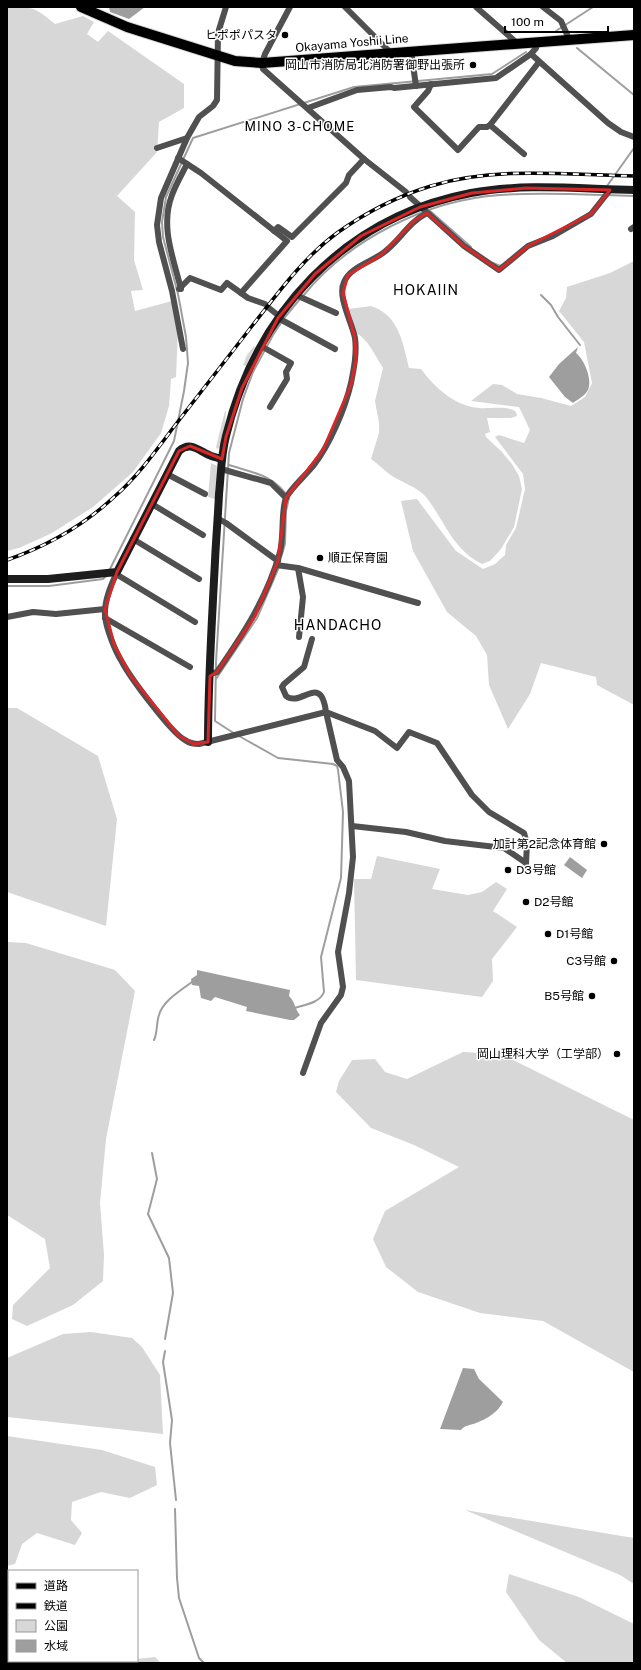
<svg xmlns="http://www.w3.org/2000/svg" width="641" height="1670" viewBox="0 0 641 1670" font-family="'Public Sans','Noto Sans JP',sans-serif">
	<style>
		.green { fill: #d7d7d7 }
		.water { fill: #9e9e9e }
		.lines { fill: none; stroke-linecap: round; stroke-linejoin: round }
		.stream { stroke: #9e9e9e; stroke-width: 2 }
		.primary-casing { stroke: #dbdbdb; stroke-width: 12 }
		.street { stroke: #505050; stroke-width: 6 }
		.secondary { stroke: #1d1d1d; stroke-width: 8 }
		.primary { stroke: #000; stroke-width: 10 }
		.rail-casing { stroke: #000; stroke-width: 3.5 }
		.rail { stroke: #fff; stroke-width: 2; stroke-dasharray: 6; stroke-linecap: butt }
		.marked { fill: none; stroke: #d62828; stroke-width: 3; stroke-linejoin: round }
		.poi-dot { fill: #000; stroke: #fff; stroke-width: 1.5 }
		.labels { text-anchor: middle; stroke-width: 3; stroke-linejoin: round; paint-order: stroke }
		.poi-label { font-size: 12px; fill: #000; stroke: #fff; text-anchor: end }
		.street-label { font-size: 12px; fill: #000; stroke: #fff }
		.neighbourhood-label { font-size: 13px; letter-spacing: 1px; fill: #000; stroke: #fff }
		.quarter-label { font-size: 14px; letter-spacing: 1px; fill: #000; stroke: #fff }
	</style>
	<rect width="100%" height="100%" fill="#fff"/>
	<!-- green -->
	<g class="green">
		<path d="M7 7C35 7 34 7 55 24L83 16 94 22 87 34 98 42 108 31 184 84V108L159 122 157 152 117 196 135 212 134 260 143 290 131 291 135 311 172 301 178 330 176 377 171 379 169 406 161 433 133 472 93 507 52 533 19 548 7 551Z"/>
		<path d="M634 261V705L597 685 596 677 541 663 530 694 508 729 489 685 487 655 476 636 447 612 413 551 401 501 417 499 456 551 483 569 495 564 505 555 506 545 516 528 525 489 523 474 495 437 499 435 524 443 530 430 519 407 471 401 493 384 502 385 517 394 541 398 571 406 585 397 592 383 584 342 559 311 566 298 567 287 610 273Z"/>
		<path d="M371 306C399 315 403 343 409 368L421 369C435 388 455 406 479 408 490 409 508 405 516 412L517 416 511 418H487L490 432 485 434 486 437 501 451 512 464 519 476 522 489 514 527 501 549 490 561 482 564C452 549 445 521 426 497 417 487 403 483 392 476 385 471 378 464 371 459L379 433V423L375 401 383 368C376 357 368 339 356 333L349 309Z"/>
		<path d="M254 346 255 347 246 366 243 365 247 355Z"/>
		<path d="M225 411H226L225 427 220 448 217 449 216 447Z"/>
		<path d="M211 463 217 466 215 499 208 497Z"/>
		<path d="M7 708H17L98 756 117 819 106 926 7 892Z"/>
		<path d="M377 856 440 869 432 889 468 895 482 892 496 882 507 889 493 911 517 927 492 959 493 981 482 997 356 980 354 879H371Z"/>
		<path d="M7 942 26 943 115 970 135 991 106 1139 100 1203 104 1255 103 1281 73 1305 27 1326 12 1319 13 1305 50 1268 45 1239 7 1215Z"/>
		<path d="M463 1052 501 1054 634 1120V1372L543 1321 480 1313 418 1292 386 1267 373 1239 385 1211 459 1167 414 1145 371 1128 336 1092 339 1081 352 1060 375 1059 385 1072 407 1079Z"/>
		<path d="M91 1332 132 1338 142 1347 160 1375 163 1434 7 1417V1358L63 1334Z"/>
		<path d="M7 1436 102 1450 155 1467 157 1485 130 1498 101 1492 72 1502 71 1520 82 1533 75 1545 37 1533 22 1544 15 1564 7 1566Z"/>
		<path d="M465 1510 634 1538V1584L620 1575Z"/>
		<path d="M509 1574 579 1597 634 1624V1663H567L539 1640 506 1592Z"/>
		<path d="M7 1582 9 1583V1661H98L96 1663H9L7 1658Z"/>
		<path d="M155 1657 161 1663H138L137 1659Z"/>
	</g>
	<!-- water -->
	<g class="water">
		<path d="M109 7H145L129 19 110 12Z"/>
		<path d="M578 347 576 353C584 359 593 380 588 390 585 396 578 399 573 403L565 397 549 377 559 364Z"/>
		<path d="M570 857 587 870 582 878 564 865Z"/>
		<path d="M197 970 290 990 289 996C296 1003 294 1008 300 1015L294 1020H290L246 1011 247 1007 215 997 211 1001 201 998 199 986 192 985 191 979 197 975Z"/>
		<path d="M463 1368 474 1369 479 1379 503 1402C498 1412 487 1419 476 1423 471 1425 465 1425 461 1430L440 1429Z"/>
	</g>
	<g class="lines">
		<!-- stream -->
		<g class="stream">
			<path d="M556 31 593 7"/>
			<path d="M577 48 634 95"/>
			<path d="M607 186 634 148"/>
			<path d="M429 210 471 247"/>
			<path d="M493 263 500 266 502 265"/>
			<path d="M541 295 551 305 558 317 580 345"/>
			<path d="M303 296C349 239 427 200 500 195 545 192 590 195 634 196"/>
			<path d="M229 465C254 473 274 475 289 498L286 511 285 544 280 561"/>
			<path d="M109 571 174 441 184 391 188 363 186 337 178 294 163 237 162 222 166 197 193 138 354 87 492 74 526 52"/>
			<path d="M7 586H49L103 579 107 575"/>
			<path d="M216 679 257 618 279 567"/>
			<path d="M235 734 215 721 216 662 229 453 243 399 253 372 273 335 285 317 300 299"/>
			<path d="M239 736 278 758 333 764 337 766 338 770 343 812 341 878 321 957 324 992C320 1003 304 1005 294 1008"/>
			<path d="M154 1040C158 1031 156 1023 159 1015 163 1000 182 990 193 981"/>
			<path d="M152 1153 157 1179 148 1214 169 1258 173 1293 165 1339"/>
			<path d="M165 1351 163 1362 172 1420 170 1443 176 1500"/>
			<path d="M175 1509 177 1578 179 1598 199 1658 204 1663"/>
		</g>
		<!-- primary casing -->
		<g class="primary-casing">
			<path id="primary" d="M81 7 127 27 235 61 262 63 634 35"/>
		</g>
		<!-- street -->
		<g class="street">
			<path d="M290 7 265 54 262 63 263 69 364 159 406 192"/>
			<path d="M345 7 391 53"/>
			<path d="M476 7 517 43"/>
			<path d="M543 7 561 21 569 39"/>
			<path d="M538 42 536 48 531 54 608 123 621 132 634 137"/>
			<path d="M411 51 416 86"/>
			<path d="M431 84 428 91 414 107 458 150 479 127H487L490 125 524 154"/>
			<path d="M308 108 357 90 391 87 394 88 496 78 531 54"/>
			<path d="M490 125 539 62"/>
			<path d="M157 148 187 138 199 117 213 106 217 100 218 33 226 7"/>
			<path d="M178 158 201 173 287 241 241 293"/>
			<path d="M410 197 464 246 499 270 528 246 553 236 591 214 610 190"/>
			<path d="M631 229 634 227"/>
			<path d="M274 231 278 227 292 237 346 183 349 175 364 159"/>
			<path d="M179 289 190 278 221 290 227 283 248 298 265 304"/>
			<path d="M181 289C173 257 160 226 172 195 176 184 182 174 187 164"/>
			<path d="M296 295 336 313"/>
			<path d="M269 308 279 316"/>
			<path d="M278 318 335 349"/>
			<path d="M261 346 291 363 286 372 287 379 270 407"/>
			<path d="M183 349 172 291 159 242 157 225 161 198 187 138"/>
			<path d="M221 469 271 483 286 498"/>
			<path d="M167 474 205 494"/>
			<path d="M152 504 203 535"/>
			<path d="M217 518 226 523 278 561"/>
			<path d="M133 539 199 579"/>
			<path d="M276 565 298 568 418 603"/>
			<path d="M298 568 303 597 299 637"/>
			<path d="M117 572C111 585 104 601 105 616 106 628 115 651 122 662 130 677 171 733 185 740 189 743 194 744 199 744L326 712 337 760 343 767 349 781 353 857 349 893 338 952 343 987 341 995 321 1023 303 1073"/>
			<path d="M116 574 195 622"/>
			<path d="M7 617 33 612 56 614 105 609"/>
			<path d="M105 618 190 667"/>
			<path d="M312 639 304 667 284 684 282 687 286 696C301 708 321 672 326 712L375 731 397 748 409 732 437 743 472 795 489 812 524 833 527 843 526 863"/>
			<path d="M210 674 217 672C244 633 267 598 280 552 284 538 281 508 286 498 291 488 306 475 314 465 330 444 345 409 351 383 354 368 357 353 355 338 352 322 337 297 344 282 350 268 368 263 380 255 398 244 407 223 427 213"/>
			<path d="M352 826 406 832 445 841 504 848 526 863"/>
		</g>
		<!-- secondary -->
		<g class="secondary">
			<path d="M7 579H48L117 572 179 451C190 441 198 450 209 455 213 457 218 458 222 459"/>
			<path d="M208 742C208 681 212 621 215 561 216 539 218 517 219 494 221 475 221 455 226 436 256 313 344 217 471 193 524 183 580 189 634 190"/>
		</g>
		<!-- primary -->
		<use href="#primary" class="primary"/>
		<!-- rail casing -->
		<g class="rail-casing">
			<path id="rail" d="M7 560C47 546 83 526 114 497 137 477 155 452 173 428 199 394 226 360 252 326 278 293 303 258 337 233 365 213 398 196 431 186 497 166 566 175 634 176"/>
		</g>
		<!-- rail -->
		<use href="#rail" class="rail"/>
	</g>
	<!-- marked area -->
	<path class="marked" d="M526 188 610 190 591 214 528 246 499 270 464 246 427 213 415 220 381 255 348 275 343 293 355 338 356 360 351 385 323 450 286 498 278 561 255 616 217 672 210 676 208 742 194 744 179 736 130 675 114 644 105 609 117 572 179 451 190 446 222 459 226 437 242 388 278 318 315 274 361 236 420 207 472 193Z"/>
	<!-- markers -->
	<g class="poi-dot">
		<circle cx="285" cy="35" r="4"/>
		<circle cx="473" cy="65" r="4"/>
		<circle cx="320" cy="558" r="4"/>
		<circle cx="604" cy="844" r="4"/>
		<circle cx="508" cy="870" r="4"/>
		<circle cx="526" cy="902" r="4"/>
		<circle cx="548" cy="934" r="4"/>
		<circle cx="614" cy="961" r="4"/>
		<circle cx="592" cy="996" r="4"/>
		<circle cx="617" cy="1054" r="4"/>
	</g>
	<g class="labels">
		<!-- poi labels -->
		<g class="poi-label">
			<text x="277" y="39">ヒポポパスタ</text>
			<text x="465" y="69">岡山市消防局北消防署御野出張所</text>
			<text x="328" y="562" text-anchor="start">順正保育園</text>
			<text x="596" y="848">加計第2記念体育館</text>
			<text x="516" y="874" text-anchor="start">D3号館</text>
			<text x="534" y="906" text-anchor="start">D2号館</text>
			<text x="556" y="938" text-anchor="start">D1号館</text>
			<text x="606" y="965">C3号館</text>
			<text x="584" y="1000">B5号館</text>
			<text x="609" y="1058">岡山理科大学（工学部）</text>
		</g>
		<!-- street labels -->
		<g class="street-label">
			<text transform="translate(352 43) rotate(-5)" y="4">Okayama Yoshii Line</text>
		</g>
		<!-- neighbourhood labels -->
		<g class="neighbourhood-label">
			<text x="300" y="131">MINO 3-CHOME</text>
		</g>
		<!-- quarter labels -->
		<g class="quarter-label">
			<text x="426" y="295">HOKAIIN</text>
			<text x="338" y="630">HANDACHO</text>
		</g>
	</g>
	<!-- border -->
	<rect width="641" height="1670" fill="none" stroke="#000000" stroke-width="16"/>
	<!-- legend -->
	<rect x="8" y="1570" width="130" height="92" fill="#ffffff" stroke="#999999"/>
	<rect x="16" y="1583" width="20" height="6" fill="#000000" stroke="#999999"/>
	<text x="44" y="1590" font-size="12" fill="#000000">道路</text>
	<rect x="16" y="1603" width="20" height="6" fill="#000000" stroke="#999999"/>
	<text x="44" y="1610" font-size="12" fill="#000000">鉄道</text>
	<rect x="16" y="1620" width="20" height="12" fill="#d7d7d7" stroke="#999999"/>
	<text x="44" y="1630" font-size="12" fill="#000000">公園</text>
	<rect x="16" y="1640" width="20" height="12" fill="#9e9e9e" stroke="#999999"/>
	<text x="44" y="1650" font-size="12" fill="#000000">水域</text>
	<!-- scale -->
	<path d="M505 26v6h103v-6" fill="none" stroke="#000000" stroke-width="2"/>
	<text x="511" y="26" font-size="12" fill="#000000" stroke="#ffffff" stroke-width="3" paint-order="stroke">100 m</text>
</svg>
